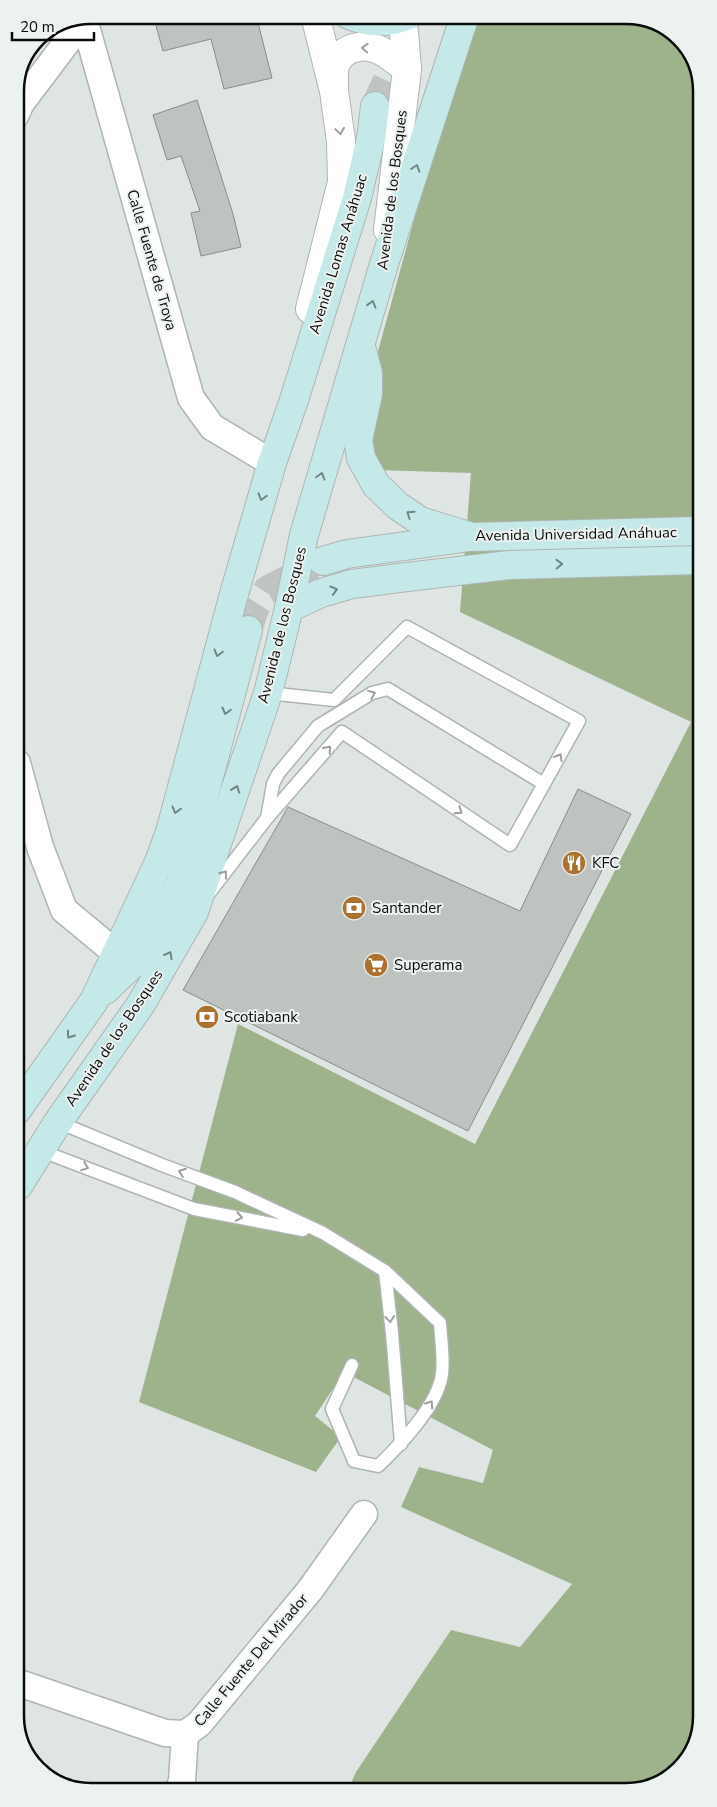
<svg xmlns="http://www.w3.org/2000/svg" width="717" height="1807" viewBox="0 0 717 1807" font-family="'Nunito Sans',sans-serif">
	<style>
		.forest { fill: #9eb28c }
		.building { fill: #bfc3bf; stroke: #898d8a }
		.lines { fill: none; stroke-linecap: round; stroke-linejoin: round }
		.secondary-tunnel { stroke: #bfc4c3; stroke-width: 28; stroke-dasharray: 28 14; stroke-linecap: butt }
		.service-casing { stroke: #afb5b2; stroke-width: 15 }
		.minor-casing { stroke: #afb5b2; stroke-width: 29 }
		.tertiary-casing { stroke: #afb5b2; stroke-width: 30 }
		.secondary-casing { stroke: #afb5b2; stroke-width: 30 }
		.service { stroke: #fff; stroke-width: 12 }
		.minor { stroke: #fff; stroke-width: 26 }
		.tertiary { stroke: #fff; stroke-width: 28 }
		.secondary { stroke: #c4e9e8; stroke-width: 28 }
		.oneway { stroke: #9d9e9d }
		.oneway2 { stroke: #708685 }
		.labels { text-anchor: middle; stroke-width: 4; stroke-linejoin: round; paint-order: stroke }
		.street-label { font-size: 15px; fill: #0a0c0b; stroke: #ecf2f0 }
		.poi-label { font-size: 15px; fill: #0a0c0b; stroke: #ecf2f0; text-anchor: start }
		.rim { fill: none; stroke: #0a0c0b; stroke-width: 2.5 }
	</style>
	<rect width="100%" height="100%" fill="#dfe5e3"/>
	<!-- forest -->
	<path class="forest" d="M470 15H632L673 31 698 67 702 1717 687 1762 650 1788 348 1790 356 1772 451 1630 520 1647 572 1584 401 1507 419 1467 483 1483 493 1450 344 1372 315 1416 341 1437 316 1472 139 1402 238 1024 475 1144 691 722 460 612 471 473 377 470 365 399Z"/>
	<!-- building -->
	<g class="building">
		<path d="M153 15H256L272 78 224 89 211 39 163 51Z"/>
		<path d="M197 100 233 214 241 247 201 256 191 213 200 211 181 156 167 160 153 115Z"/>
		<path d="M578 789 631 814 468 1131 183 990 288 807 520 911Z"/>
	</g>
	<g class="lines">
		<!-- secondary-tunnel -->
		<g class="secondary-tunnel">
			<path d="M375 106 406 39"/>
			<path d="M248 630 255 609 267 590 313 566"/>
		</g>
		<!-- service casing -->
		<g class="service-casing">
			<g id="service">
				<path d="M267 818 273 784 278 774 318 726 372 693 388 689 544 784"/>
				<path d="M210 892 267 818 342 732 510 845 579 721 407 627 334 700 268 693"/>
				<path d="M58 1122 162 1165 235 1192 323 1233 385 1271 440 1323C441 1340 444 1358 442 1374 438 1405 400 1445 378 1466L354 1461 332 1409 352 1365"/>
				<path d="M39 1150 194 1209 303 1230"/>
				<path d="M385 1271 392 1333 401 1444"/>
			</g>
		</g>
		<!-- minor casing -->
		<g class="minor-casing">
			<g id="minor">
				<path d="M84 19 191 398 212 427 272 463"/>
				<path d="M15 116 21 103 86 17"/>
				<path d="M17 763 40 847 64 910 116 953"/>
				<path d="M19 1683 165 1733 185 1734 199 1724 310 1590 364 1514"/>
				<path d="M178 1791 182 1781 185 1734"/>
			</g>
		</g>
		<!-- tertiary casing -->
		<g class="tertiary-casing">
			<g id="tertiary">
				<path d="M334 87C334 80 333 70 336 63 343 48 362 43 377 49 388 53 398 63 407 69"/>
				<path d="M388 230 407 69 404 32 399 15"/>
				<path d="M310 309 342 182 341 141 334 91 315 15"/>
			</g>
		</g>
		<!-- secondary casing -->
		<g class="secondary-casing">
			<g id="secondary">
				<path d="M349 15C369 23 389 24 409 15"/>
				<path d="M362 350 368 373V394L358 440 361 458 376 485 398 506 420 521 472 537 699 531"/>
				<path d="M323 561 347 554 463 538"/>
				<path d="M289 608 321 593 352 584 407 577 510 565 699 560"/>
				<path d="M105 990 145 952 181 882 248 630"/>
				<path d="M17 1110 94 1001 159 862 170 832 234 594 272 463 294 400 357 198 371 138 375 106"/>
				<path d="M18 1186 58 1122 141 1004 194 912 268 693 289 608 304 535 384 264 465 15"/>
			</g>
		</g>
		<!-- service -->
		<use href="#service" class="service"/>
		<!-- minor -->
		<use href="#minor" class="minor"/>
		<!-- tertiary -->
		<use href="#tertiary" class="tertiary"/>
		<!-- secondary -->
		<use href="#secondary" class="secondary"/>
	</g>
	<!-- one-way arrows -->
	<defs><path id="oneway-chevron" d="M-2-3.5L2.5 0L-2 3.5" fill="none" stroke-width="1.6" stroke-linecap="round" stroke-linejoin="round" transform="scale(1.25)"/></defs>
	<g class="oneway">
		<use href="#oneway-chevron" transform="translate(365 48) rotate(-178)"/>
		<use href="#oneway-chevron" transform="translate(340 131) rotate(82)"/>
		<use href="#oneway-chevron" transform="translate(372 694) rotate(-22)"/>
		<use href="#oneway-chevron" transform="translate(328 749) rotate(-49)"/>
		<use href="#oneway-chevron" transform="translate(559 757) rotate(-61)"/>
		<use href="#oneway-chevron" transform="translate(459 811) rotate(34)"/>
		<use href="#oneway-chevron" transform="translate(224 874) rotate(-52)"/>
		<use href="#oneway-chevron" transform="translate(85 1167) rotate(21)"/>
		<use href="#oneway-chevron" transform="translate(182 1172) rotate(-160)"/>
		<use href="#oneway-chevron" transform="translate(239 1217) rotate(11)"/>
		<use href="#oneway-chevron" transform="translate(390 1319) rotate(83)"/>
		<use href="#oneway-chevron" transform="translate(430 1404) rotate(-55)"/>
	</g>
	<g class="oneway2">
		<use href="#oneway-chevron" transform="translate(416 168) rotate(-72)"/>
		<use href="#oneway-chevron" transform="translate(372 304) rotate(-73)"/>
		<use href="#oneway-chevron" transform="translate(321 476) rotate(-74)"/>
		<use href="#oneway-chevron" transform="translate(262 497) rotate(106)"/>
		<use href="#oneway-chevron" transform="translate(410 514) rotate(-146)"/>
		<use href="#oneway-chevron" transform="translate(559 564) rotate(-2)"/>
		<use href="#oneway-chevron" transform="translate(334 590) rotate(-17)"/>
		<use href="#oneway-chevron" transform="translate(218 653) rotate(105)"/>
		<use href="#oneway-chevron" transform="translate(226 711) rotate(105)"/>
		<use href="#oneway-chevron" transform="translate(236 789) rotate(-71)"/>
		<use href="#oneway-chevron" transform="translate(176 810) rotate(105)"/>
		<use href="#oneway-chevron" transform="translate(169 955) rotate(-60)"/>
		<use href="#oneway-chevron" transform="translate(70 1035) rotate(125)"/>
	</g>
	<!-- icons -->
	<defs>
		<g id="restaurant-disc" transform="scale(1.25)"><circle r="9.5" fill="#ab7130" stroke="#ecf2f0"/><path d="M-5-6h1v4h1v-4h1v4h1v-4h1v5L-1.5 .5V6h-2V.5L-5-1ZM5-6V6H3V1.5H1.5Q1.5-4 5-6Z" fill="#fff"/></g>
		<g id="bank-disc" transform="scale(1.25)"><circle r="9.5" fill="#ab7130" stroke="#ecf2f0"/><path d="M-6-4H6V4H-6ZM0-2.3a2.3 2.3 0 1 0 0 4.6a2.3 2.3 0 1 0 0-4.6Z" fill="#fff"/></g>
		<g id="supermarket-disc" transform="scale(1.25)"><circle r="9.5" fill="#ab7130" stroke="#ecf2f0"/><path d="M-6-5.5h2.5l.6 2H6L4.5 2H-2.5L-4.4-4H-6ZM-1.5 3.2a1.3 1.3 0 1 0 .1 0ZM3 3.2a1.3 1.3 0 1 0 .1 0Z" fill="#fff"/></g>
	</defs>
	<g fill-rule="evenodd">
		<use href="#restaurant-disc" x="574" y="863"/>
		<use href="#bank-disc" x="354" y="908"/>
		<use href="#supermarket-disc" x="376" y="965"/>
		<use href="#bank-disc" x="207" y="1017"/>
	</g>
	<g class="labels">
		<!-- street labels -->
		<g class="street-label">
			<text transform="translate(392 190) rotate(-83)" y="5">Avenida de los Bosques</text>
			<text transform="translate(338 254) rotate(-73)" y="5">Avenida Lomas Anáhuac</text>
			<text transform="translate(152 260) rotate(74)" y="5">Calle Fuente de Troya</text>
			<text transform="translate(576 534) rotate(-1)" y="5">Avenida Universidad Anáhuac</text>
			<text transform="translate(282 625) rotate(-76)" y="5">Avenida de los Bosques</text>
			<text transform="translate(114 1038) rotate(-56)" y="5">Avenida de los Bosques</text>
			<text transform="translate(251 1660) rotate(-50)" y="5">Calle Fuente Del Mirador</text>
		</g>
		<!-- poi labels -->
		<g class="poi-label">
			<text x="592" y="868">KFC</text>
			<text x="372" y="913">Santander</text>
			<text x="394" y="970">Superama</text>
			<text x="224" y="1022">Scotiabank</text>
		</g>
	</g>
	<!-- crop -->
	<path d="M0 0H717V1807H0ZM91 24H626A67 67 0 0 1 693 91V1716A67 67 0 0 1 626 1783H91A67 67 0 0 1 24 1716V91A67 67 0 0 1 91 24Z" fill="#ecf2f0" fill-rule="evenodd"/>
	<path class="rim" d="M91 24H626A67 67 0 0 1 693 91V1716A67 67 0 0 1 626 1783H91A67 67 0 0 1 24 1716V91A67 67 0 0 1 91 24Z"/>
	<!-- scale -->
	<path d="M12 32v8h82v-8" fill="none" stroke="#0a0c0b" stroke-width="2.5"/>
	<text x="20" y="32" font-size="15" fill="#0a0c0b" stroke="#ecf2f0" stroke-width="4" paint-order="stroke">20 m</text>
</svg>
